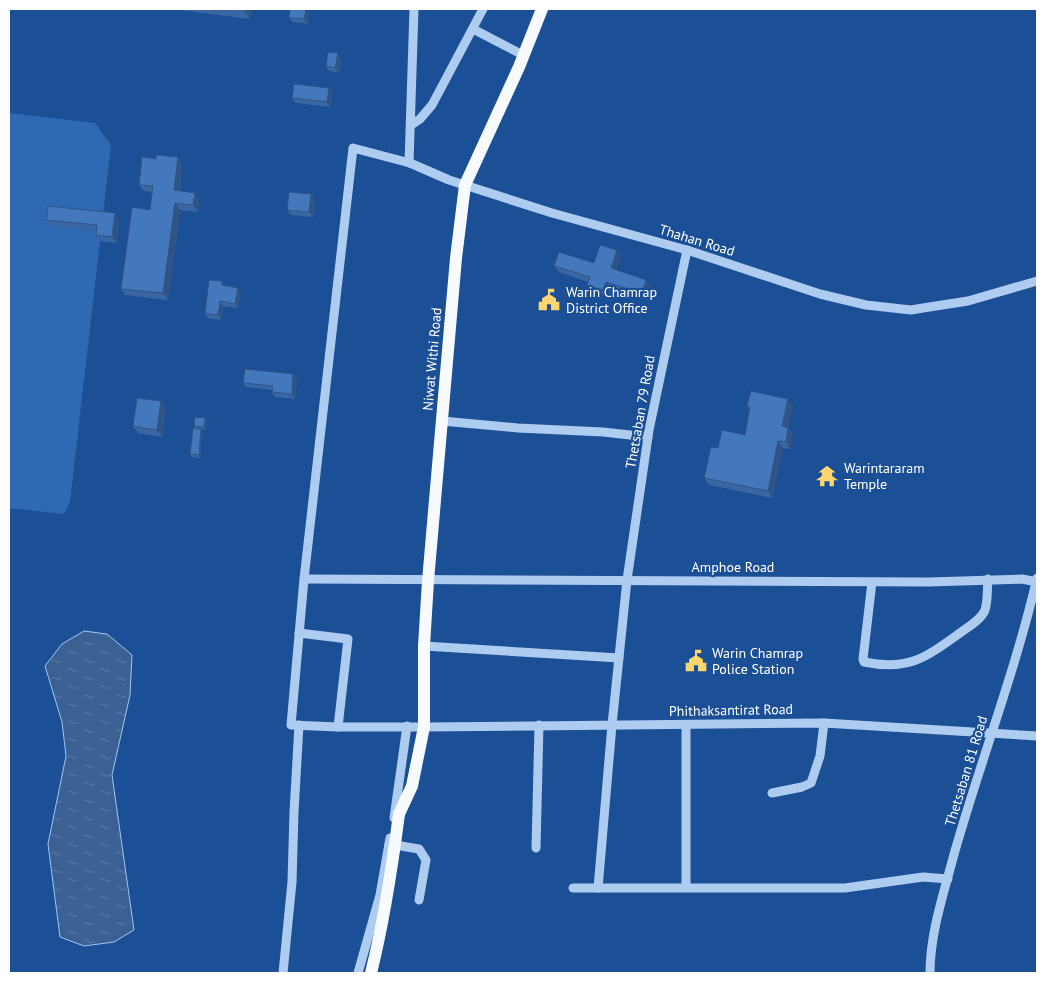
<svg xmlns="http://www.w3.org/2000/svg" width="1046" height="982" viewBox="0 0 1046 982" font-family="'PT Sans',sans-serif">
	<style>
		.green { fill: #2f69b4 }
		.water { fill: url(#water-ripples); stroke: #a1c6f2 }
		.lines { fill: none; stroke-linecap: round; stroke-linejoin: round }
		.minor { stroke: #aecbf0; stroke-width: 9 }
		.major { stroke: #f7faff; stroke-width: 12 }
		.major-bridge { stroke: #f7faff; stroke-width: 12 }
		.wall { fill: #3a67a3 }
		.shaded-wall { fill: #305484 }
		.building { fill: #4478bd; stroke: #305484 }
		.labels { text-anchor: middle; stroke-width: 4.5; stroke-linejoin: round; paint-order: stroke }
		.street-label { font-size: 14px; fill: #fff; stroke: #1b4f96 }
		.poi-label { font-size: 14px; fill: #fff; stroke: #1b4f96; text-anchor: start }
	</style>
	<defs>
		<pattern id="water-ripples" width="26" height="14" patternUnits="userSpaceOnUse" patternTransform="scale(1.25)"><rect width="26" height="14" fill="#3b6093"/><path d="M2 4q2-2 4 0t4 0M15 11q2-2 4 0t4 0" fill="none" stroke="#5878a3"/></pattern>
	</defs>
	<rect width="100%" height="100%" fill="#1b4f96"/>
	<!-- green -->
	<path class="green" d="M9 113 95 123 111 145 70 502 64 514 9 508Z"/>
	<!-- water -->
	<path class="water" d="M84 631 107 634 132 655 130 695 112 775 134 930 114 942 84 946 60 937 48 844 66 756 62 722 45 666 62 644Z"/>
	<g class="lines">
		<!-- minor -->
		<g class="minor">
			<path d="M473 29 523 55"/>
			<path d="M411 125 420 119 432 105 483 9"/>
			<path d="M409 163 414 9"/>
			<path d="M1037 281 968 301 923 308 911 310 866 305 820 294 687 250 552 213 449 180 410 163 353 148 304 579 291 725 338 727H424L824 723 1037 736"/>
			<path d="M442 421 518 428 603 432 648 437"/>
			<path d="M304 579 929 582 1022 579 1037 582"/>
			<path d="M872 582 863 659 864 662C909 671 925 658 960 633 968 627 981 620 985 610 988 601 987 589 988 579"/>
			<path d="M299 633 348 639 338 727"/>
			<path d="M424 646 619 658"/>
			<path d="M686 725V887"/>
			<path d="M772 793 802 787 811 783 820 756 824 723"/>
			<path d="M394 818 407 726"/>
			<path d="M389 844 419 849 426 860 419 900"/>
			<path d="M536 848 539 725"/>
			<path d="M573 888H845L923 877 948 879"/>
			<path d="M598 888 612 725 627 580 649 430 687 250"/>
			<path d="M283 973 292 882 294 812 299 725"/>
			<path d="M358 973 380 895 390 838"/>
			<path d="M930 973C930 934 943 896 953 858 979 765 1015 673 1037 578"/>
		</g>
		<!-- major -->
		<path class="major" d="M399 814 412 786 424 727V646L428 581 456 258 465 185 519 67 542 9"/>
		<!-- major-bridge -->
		<path class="major-bridge" d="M371 973C384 921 392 868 399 814"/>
	</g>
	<!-- wall -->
	<g class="wall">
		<path d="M171 9H251L250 19Z"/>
		<path d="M306 9 309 14 308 24 293 22 289 18Z"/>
		<path d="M341 58 339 73 329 71 326 66Z"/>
		<path d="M329 88 332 93 330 107 296 103 292 98Z"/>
		<path d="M182 163 180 191 199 199 198 212 180 210 168 300 125 295 121 289 150 210 152 192 144 191 139 185Z"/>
		<path d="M315 199 313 217 291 215 287 210Z"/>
		<path d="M119 219 117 243 100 241 96 235V231L51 226 46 220Z"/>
		<path d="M621 256 616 270 651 286 646 300 611 288 608 296 592 291 587 285 588 282 559 272 554 266 594 263Z"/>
		<path d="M225 286 241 292 238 308 223 306 221 320 208 318 205 313Z"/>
		<path d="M297 379 295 399 275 397 272 392V390L246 387 243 383Z"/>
		<path d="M161 401 166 409 162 437 138 433 133 426Z"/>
		<path d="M747 406H793L788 427 793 434 790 449 783 448 772 498 709 485 704 478 745 435 749 409Z"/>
		<path d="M207 420 206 430 201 429 202 431 200 458 192 457 190 454 195 428 194 426Z"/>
	</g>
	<!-- shaded-wall -->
	<g class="shaded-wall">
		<path d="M243 9H251L250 19Z"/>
		<path d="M306 9 309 14 308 24 304 19Z"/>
		<path d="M338 53 341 58 339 73 335 68Z"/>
		<path d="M329 88 332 93 330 107 327 102Z"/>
		<path d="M178 157 182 163 179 197 174 190Z"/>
		<path d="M195 193 199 199 198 212 193 205Z"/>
		<path d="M311 194 315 199 313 217 309 212Z"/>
		<path d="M175 203 180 210 168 300 163 293Z"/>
		<path d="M115 213 119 219 117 243 112 237Z"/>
		<path d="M617 250 621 256 615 275 611 268Z"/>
		<path d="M646 280 651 286 646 300 642 293Z"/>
		<path d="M606 282 611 288 608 296 603 290Z"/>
		<path d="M238 288 241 292 238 308 235 304Z"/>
		<path d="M220 301 223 306 221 320 218 315Z"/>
		<path d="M293 374 297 379 295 399 292 394Z"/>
		<path d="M788 399 793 406 787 433 782 426Z"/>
		<path d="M161 401 166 409 162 437 157 430Z"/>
		<path d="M205 418 207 420 206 430 204 427Z"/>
		<path d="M788 428 793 434 790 449 786 442Z"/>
		<path d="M201 429 202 431 200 458 199 455Z"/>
		<path d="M778 441 783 448 772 498 768 491Z"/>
	</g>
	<!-- building -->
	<g class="building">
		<path d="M290 9H306L304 19 289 18Z"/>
		<path d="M328 52 338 53 335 68 326 66Z"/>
		<path d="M294 84 329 88 327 102 292 98Z"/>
		<path d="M156 155 178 157 174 190 195 193 193 205 175 203 163 293 121 289 132 207 150 210 153 186 139 185 142 157 156 159Z"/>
		<path d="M289 192 311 194 309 212 287 210Z"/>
		<path d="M48 206 115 213 112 237 96 235 97 225 46 220Z"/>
		<path d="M600 245 617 250 611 268 646 280 642 293 606 282 603 290 587 285 590 277 554 266 559 252 594 263Z"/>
		<path d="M209 280 222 281V285L238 288 235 304 220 301 218 315 205 313Z"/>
		<path d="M245 369 293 374 292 394 272 392 273 386 243 383Z"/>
		<path d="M751 391 788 399 782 426 788 428 786 442 778 441 768 491 704 478 711 447 718 448 722 430 745 435 750 407 747 406Z"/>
		<path d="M137 398 161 401 157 430 133 426Z"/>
		<path d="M195 417 205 418 204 427 194 426Z"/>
		<path d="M193 428 201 429 199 455 190 454Z"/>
	</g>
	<!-- icons -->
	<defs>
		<g id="civic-bare" transform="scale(1.725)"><path d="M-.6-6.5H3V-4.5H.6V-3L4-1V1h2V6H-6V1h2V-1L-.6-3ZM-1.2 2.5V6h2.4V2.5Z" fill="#ffd66d" stroke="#1b4f96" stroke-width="2.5" paint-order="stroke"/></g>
		<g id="temple-bare" transform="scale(1.725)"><path d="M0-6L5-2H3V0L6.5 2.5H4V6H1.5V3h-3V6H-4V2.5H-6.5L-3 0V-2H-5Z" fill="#ffd66d" stroke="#1b4f96" stroke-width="2.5" paint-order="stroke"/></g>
	</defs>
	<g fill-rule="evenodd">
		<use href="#civic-bare" x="549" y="300"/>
		<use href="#temple-bare" x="827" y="476"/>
		<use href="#civic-bare" x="696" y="661"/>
	</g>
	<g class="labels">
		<!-- street labels -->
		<g class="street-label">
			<text transform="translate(697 240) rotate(17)" y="5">Thahan Road</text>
			<text transform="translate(432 359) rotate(-85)" y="5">Niwat Withi Road</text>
			<text transform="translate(640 412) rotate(-80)" y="5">Thetsaban 79 Road</text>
			<text x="733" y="572">Amphoe Road</text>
			<text transform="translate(731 710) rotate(-1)" y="5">Phithaksantirat Road</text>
			<text transform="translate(966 771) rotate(-73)" y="5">Thetsaban 81 Road</text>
		</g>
		<!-- poi labels -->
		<g class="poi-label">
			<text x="566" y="297">Warin Chamrap<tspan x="566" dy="16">District Office</tspan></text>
			<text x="844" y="473">Warintararam<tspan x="844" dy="16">Temple</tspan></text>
			<text x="712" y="658">Warin Chamrap<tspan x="712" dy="16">Police Station</tspan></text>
		</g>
	</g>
	<!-- border -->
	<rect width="1046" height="982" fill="none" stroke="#ffffff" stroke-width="20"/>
</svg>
